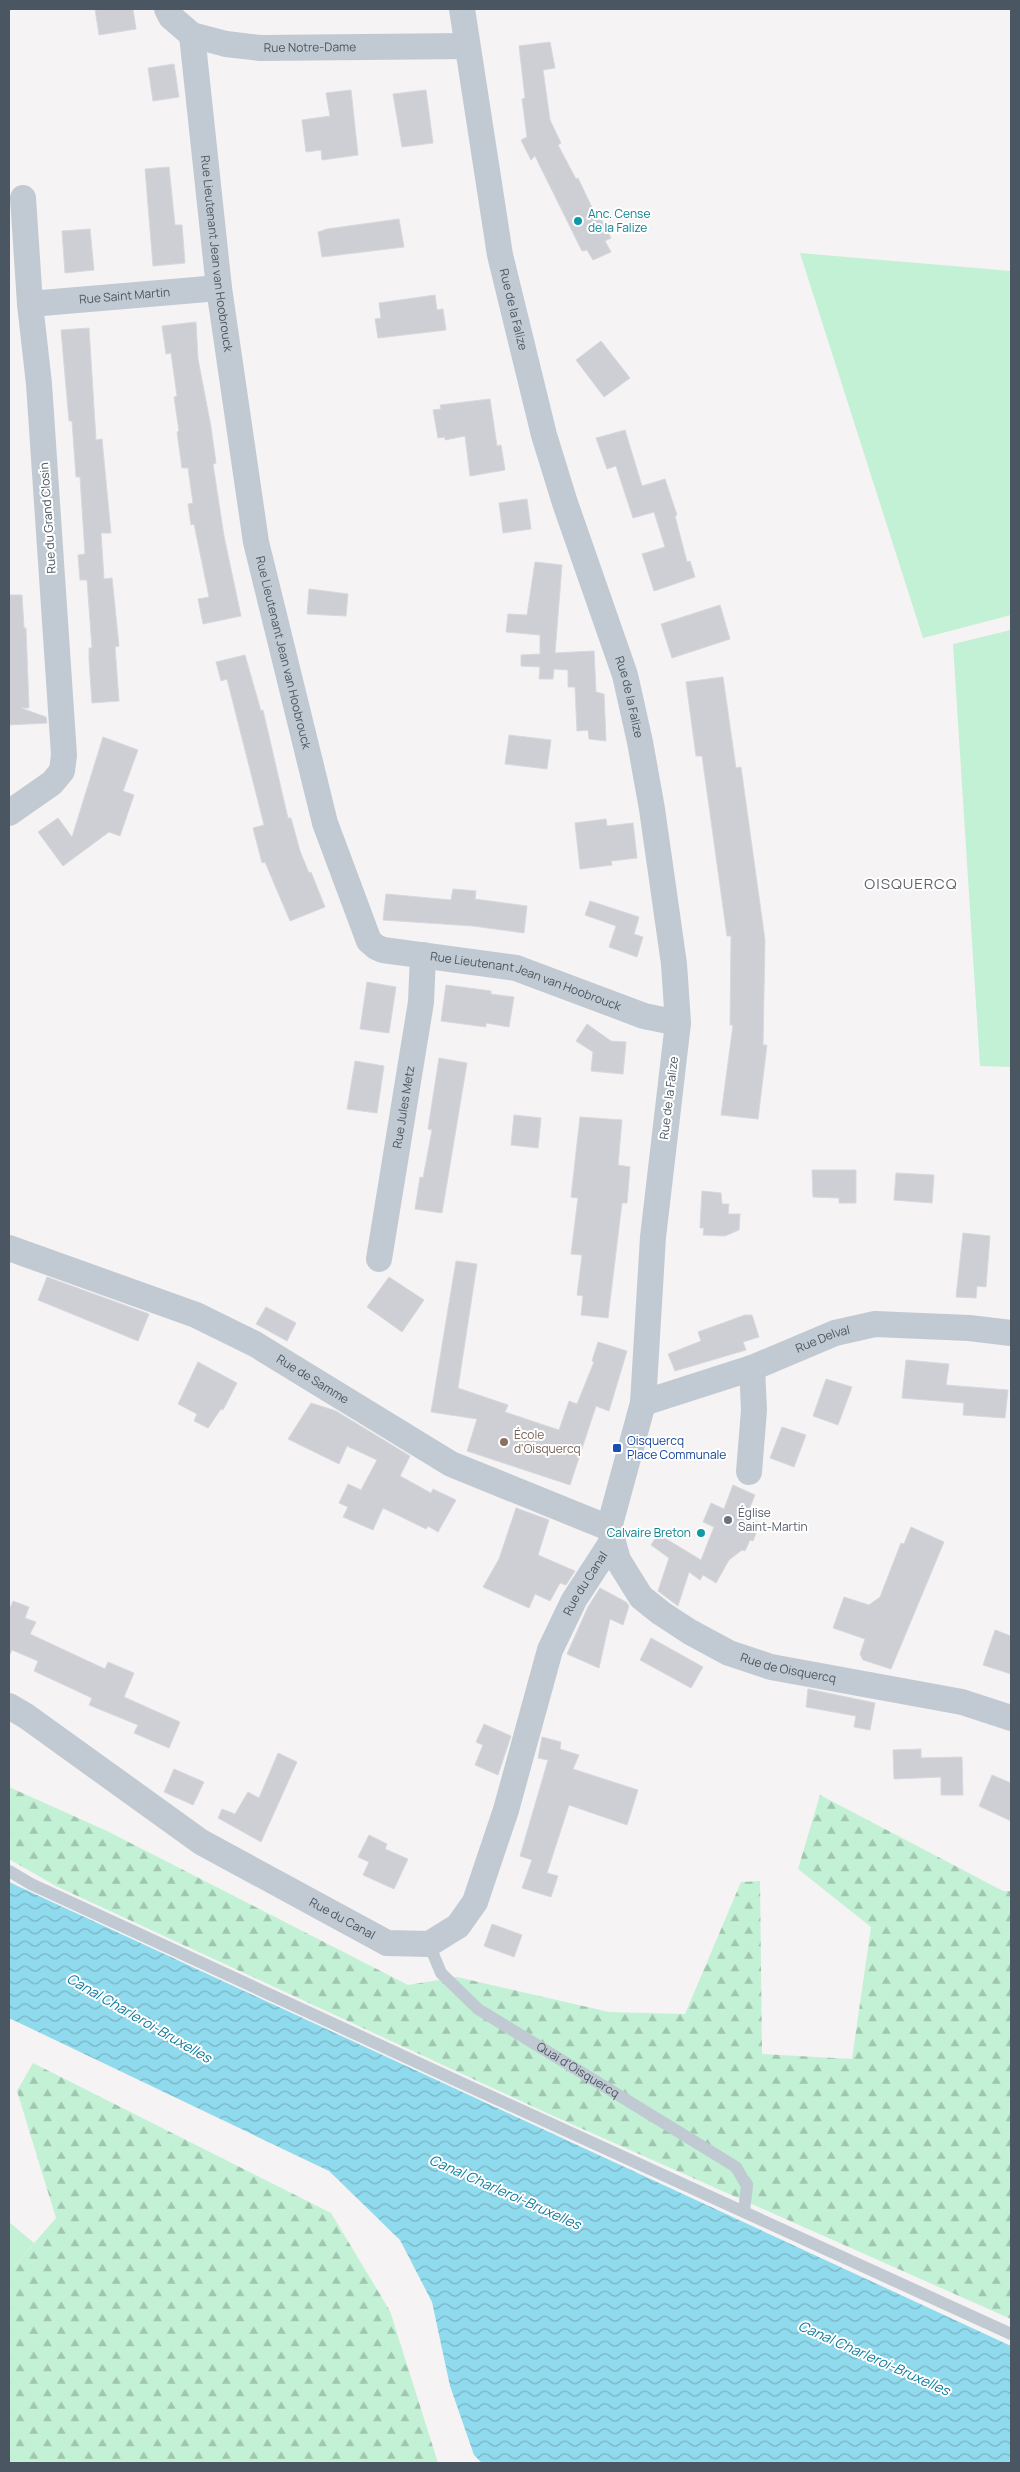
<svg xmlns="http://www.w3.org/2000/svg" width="1020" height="2472" viewBox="0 0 1020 2472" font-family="Manrope,sans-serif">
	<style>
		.grass { fill: #c3f1d5 }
		.forest { fill: url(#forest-firs) }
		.water { fill: url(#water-waves) }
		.building { fill: #cdcfd5; stroke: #d7d9de }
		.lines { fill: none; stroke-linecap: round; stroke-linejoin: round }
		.service { stroke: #c1cad2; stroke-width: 12 }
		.minor { stroke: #c1cad2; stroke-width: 26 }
		.culture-dot { fill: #0f9aa8; stroke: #fff; stroke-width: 2 }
		.education-dot { fill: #8d6e63; stroke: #fff; stroke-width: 2 }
		.transit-dot { fill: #1a4fb4; stroke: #fff; stroke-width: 2 }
		.worship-dot { fill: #6b7280; stroke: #fff; stroke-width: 2 }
		.labels { text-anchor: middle; stroke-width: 4; stroke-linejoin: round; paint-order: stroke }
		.street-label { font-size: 12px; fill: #4a5661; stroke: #fff }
		.culture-label { font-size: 12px; fill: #0d838f; stroke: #fff; text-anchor: start }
		.education-label { font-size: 12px; fill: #785e54; stroke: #fff; text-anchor: start }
		.transit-label { font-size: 12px; fill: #164399; stroke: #fff; text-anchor: start }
		.worship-label { font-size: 12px; fill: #5b616d; stroke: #fff; text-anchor: start }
		.water-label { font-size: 14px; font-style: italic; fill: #0c7c9b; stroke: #fff }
		.quarter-label { font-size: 15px; letter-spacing: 1px; fill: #5f6368; stroke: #fff }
	</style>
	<defs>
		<pattern id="forest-firs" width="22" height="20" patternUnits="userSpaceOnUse" patternTransform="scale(1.25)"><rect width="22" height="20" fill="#c3f1d5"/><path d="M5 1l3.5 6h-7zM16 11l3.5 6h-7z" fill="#a0c6b0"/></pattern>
		<pattern id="water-waves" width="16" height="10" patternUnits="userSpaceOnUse" patternTransform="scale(1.25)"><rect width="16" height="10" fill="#90daee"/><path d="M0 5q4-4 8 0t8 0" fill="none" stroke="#78b4c4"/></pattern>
	</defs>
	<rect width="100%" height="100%" fill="#f5f3f3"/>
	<!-- grass -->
	<g class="grass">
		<path d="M800 253 1011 271V615L923 638Z"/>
		<path d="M1011 630V1067L980 1066 953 644Z"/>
		<path d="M9 2222 34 2243 9 2272Z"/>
	</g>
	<!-- forest -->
	<g class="forest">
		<path d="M9 1787 107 1831 408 1985 457 1977 609 2012 685 2014 741 1882 760 1881 762 2054 852 2059 871 1927 798 1869 820 1795 1003 1891H1011V2319L549 2114 56 1886 9 1859Z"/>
		<path d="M33 2063 331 2213 390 2311 438 2463H9V2272L56 2218 17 2091Z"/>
	</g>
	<!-- water -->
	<path class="water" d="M9 1882 1011 2346V2463H482L474 2455 450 2386 432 2302 400 2240 329 2171 9 2018Z"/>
	<!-- building -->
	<g class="building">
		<path d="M95 9H133L136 29 99 35Z"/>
		<path d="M550 42 555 68 543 70 550 120 561 143 558 145 576 179 578 178 598 220 601 219 611 238 605 241 611 252 593 260 587 250 582 251 535 156 531 160 521 140 527 137 522 99 525 98 519 46Z"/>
		<path d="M174 64 179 97 153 101 148 68Z"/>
		<path d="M351 90 358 155 322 160 321 150 306 152 302 120 330 116 326 93Z"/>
		<path d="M426 90 433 143 402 147 393 94Z"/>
		<path d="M169 167 175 225H182L185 263 153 266 145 169Z"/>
		<path d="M399 219 404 247 322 257 318 232 327 229Z"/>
		<path d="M90 229 94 270 65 273 62 231Z"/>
		<path d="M435 295 437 310 443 309 446 330 378 338 375 319 381 318 379 303Z"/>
		<path d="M196 322 198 359 211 427 216 463 213 464 224 536 241 616 203 624 198 599 209 597 194 524 191 525 188 504 193 503 188 468H182L177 432 179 431 174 397 177 396 171 353 166 354 162 326Z"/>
		<path d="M89 328 96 440 102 439 111 533H101L104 579 112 578 119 646 115 647 119 701 92 703 89 660V648H92L87 580H80L78 555 85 554 80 477H76L72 421H69L61 330Z"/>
		<path d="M601 341 630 378 604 397 576 360Z"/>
		<path d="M490 399 497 446 501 445 505 470 470 476 465 436 445 440V437L438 438 433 410 441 409 440 405Z"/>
		<path d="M625 430 642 486 665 479 677 515 675 516 687 562 690 561 695 577 654 591 642 554 665 547 654 512 633 518 616 466 607 469 596 438Z"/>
		<path d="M527 499 531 529 503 533 499 503Z"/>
		<path d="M535 562 562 565 555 653 594 651 596 692 604 694 606 741 589 739 588 730 577 731 575 687H568V670L554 669 553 679H539L540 667 521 666V655L540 654V635L506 632 508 614 527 615Z"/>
		<path d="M309 589 348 594 346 616 307 614Z"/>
		<path d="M9 595H22L24 628H26L29 708H21L46 717 47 723 9 725Z"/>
		<path d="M720 605 730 639 672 658 661 624Z"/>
		<path d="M245 655 261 711 263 710 288 818H291L300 851 309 873 311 872 325 907 290 921 265 862 262 863 253 828 264 825 227 679 221 681 216 662Z"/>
		<path d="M723 677 736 768 741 767 765 940 763 1045H767L758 1119 721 1115 733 1025H730L731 936H727L702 756H696L686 682Z"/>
		<path d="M509 735 551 740 547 769 505 764Z"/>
		<path d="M103 737 138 750 123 791 134 795 120 836 109 832 63 866 38 832 58 818 72 837Z"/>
		<path d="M606 819 607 826 633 823 637 858 611 861 612 865 580 869 575 823Z"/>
		<path d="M453 889 476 891 475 899 527 906 524 933 473 926 383 920 386 894 451 900Z"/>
		<path d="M590 901 639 917 634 934 643 937 637 957 609 947 616 926 585 915Z"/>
		<path d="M367 982 396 987 389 1033 360 1029Z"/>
		<path d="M446 985 491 991V994L514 997 509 1027 486 1023V1027L441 1021Z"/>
		<path d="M587 1024 611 1041 626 1042 623 1074 591 1071 593 1052 576 1041Z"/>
		<path d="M439 1058 467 1063 442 1213 415 1209 420 1177 423 1178 432 1130 428 1129Z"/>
		<path d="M355 1061 384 1066 377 1113 347 1109Z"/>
		<path d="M514 1115 541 1118 538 1148 511 1145Z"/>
		<path d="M580 1117 622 1120 618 1165 630 1167 627 1203H622L608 1318 581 1315 583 1296 577 1295 582 1255 571 1254 578 1198 571 1197Z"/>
		<path d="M812 1170H856V1203H839V1198L813 1197Z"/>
		<path d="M896 1173 934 1175 932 1203 894 1200Z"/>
		<path d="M702 1191 721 1193 722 1204H729L728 1214H740L739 1230 725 1236 703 1235 704 1228H700Z"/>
		<path d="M963 1233 990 1236 986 1287 977 1286 976 1298 956 1297Z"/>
		<path d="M456 1261 477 1264 458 1388 508 1405 505 1412 559 1430 569 1401 577 1404 594 1362 592 1361 598 1342 627 1351 609 1411 596 1406 570 1485 467 1451 477 1419 431 1412Z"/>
		<path d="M47 1277 149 1314 138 1341 38 1300Z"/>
		<path d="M389 1277 424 1300 402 1332 367 1307Z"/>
		<path d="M266 1307 296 1323 287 1341 256 1324Z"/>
		<path d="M745 1315H752L759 1337 743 1342 746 1350 675 1371 668 1354 701 1341 698 1332Z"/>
		<path d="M906 1360 949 1364 946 1385 1008 1390 1005 1418 963 1415 964 1403 902 1398Z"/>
		<path d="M198 1362 237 1383 223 1410 221 1409 208 1428 194 1421 197 1414 178 1404Z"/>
		<path d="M826 1379 852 1387 838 1425 813 1416Z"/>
		<path d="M311 1403 336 1411 410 1456 400 1476 431 1493 433 1489 456 1500 438 1532 428 1526 426 1529 383 1508 373 1530 343 1517 348 1507 339 1503 348 1484 361 1490 377 1460 347 1446 339 1464 288 1439Z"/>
		<path d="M782 1427 806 1435 794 1467 770 1458Z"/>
		<path d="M733 1485 755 1495 746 1517 760 1523 753 1541 750 1540 745 1551 742 1550 729 1560 716 1583 703 1575 700 1580 689 1572 678 1606 658 1591 669 1558 651 1545 658 1534 701 1560 714 1527 703 1522 711 1503 724 1509Z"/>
		<path d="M516 1508 549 1520 538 1555 575 1571 566 1585 560 1583 550 1601 535 1594 529 1608 483 1587 499 1559Z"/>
		<path d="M911 1527 944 1542 891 1669 863 1660 860 1654 865 1639 833 1628 844 1597 869 1605 880 1597 901 1543 904 1544Z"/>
		<path d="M600 1588 626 1602 629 1606 623 1625 610 1619 599 1668 567 1654 588 1607Z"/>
		<path d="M13 1601 29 1607 25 1618 36 1622 30 1634 105 1669 108 1662 134 1673 124 1697 180 1722 169 1748 134 1733 138 1725 89 1705 92 1698 34 1671 38 1661 12 1650 9 1656V1610Z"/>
		<path d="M995 1630 1011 1636V1674L983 1665Z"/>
		<path d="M651 1638 703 1667 691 1688 640 1660Z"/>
		<path d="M808 1689 875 1703 870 1730 854 1727 856 1716 806 1707Z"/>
		<path d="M484 1724 511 1736 498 1775 475 1765 483 1745 476 1742Z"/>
		<path d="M542 1737 561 1742 560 1749 579 1755 573 1769 638 1790 627 1825 569 1805 547 1873 558 1876 551 1897 522 1888 532 1860 520 1856 548 1760 538 1758Z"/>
		<path d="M921 1749V1758L962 1757 963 1795H941V1777L894 1779 893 1750Z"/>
		<path d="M278 1753 297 1762 261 1842 218 1818 222 1809 235 1814 248 1792 259 1798Z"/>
		<path d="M174 1769 204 1782 193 1805 164 1792Z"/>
		<path d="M992 1775 1011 1783V1821L979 1806Z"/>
		<path d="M369 1835 387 1844 385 1849 408 1859 394 1889 363 1875 369 1862 358 1857Z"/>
		<path d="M492 1924 522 1935 514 1957 484 1946Z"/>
	</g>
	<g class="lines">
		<!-- service -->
		<g class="service">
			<path d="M9 1871 31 1884 466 2085 1011 2334"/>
			<path id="s1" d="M429 1944 441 1973 478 2009 736 2167 747 2186 744 2211"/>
		</g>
		<!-- minor -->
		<g class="minor">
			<path id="s2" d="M167 9 171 17 192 35 226 44 260 48 467 46"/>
			<path id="s3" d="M462 9 500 255 544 435 565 503 625 675 640 742 652 809 674 964 678 1023 653 1237 643 1403 609 1528 618 1560 641 1597 661 1613 690 1632 729 1653 771 1667 962 1702 1011 1718"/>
			<path id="s4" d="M192 35 219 288 256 542 325 823 369 941 376 947 383 950 516 968 644 1016 678 1023"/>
			<path id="s5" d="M30 304 219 288"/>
			<path d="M9 813 52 783 62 771 64 755 39 384 30 304 23 198"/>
			<path id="s6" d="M9 1248 196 1315 255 1344 451 1464 609 1528"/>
			<path id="s7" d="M379 1259 421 1002 423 955"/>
			<path id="s8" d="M643 1403 752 1368 835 1333 875 1324 969 1328 1011 1333"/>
			<path d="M749 1472 754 1410 752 1368"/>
			<path id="s9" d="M9 1706 26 1716 201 1842 387 1943 429 1944 458 1926 475 1902 506 1810 550 1650 574 1600 613 1540"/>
		</g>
	</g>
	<!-- markers -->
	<g class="culture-dot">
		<circle cx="578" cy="221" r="5"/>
		<circle cx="701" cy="1533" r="5"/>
	</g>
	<circle class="education-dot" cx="504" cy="1442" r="5"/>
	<rect class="transit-dot" x="612" y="1443" width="10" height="10" rx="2.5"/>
	<circle class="worship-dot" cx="728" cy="1520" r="5"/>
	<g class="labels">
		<!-- street labels -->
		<g class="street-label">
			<text dy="4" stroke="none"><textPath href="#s2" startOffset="156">Rue Notre-Dame</textPath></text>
			<text dy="4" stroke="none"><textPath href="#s4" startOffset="220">Rue Lieutenant Jean van Hoobrouck</textPath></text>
			<text dy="4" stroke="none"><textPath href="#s5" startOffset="95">Rue Saint Martin</textPath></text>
			<text dy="4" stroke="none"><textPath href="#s3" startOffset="305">Rue de la Falize</textPath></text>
			<text transform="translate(48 518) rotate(-94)" y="4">Rue du Grand Closin</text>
			<text dy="4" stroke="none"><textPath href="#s4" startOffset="625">Rue Lieutenant Jean van Hoobrouck</textPath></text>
			<text dy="4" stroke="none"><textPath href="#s3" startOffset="710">Rue de la Falize</textPath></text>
			<text dy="4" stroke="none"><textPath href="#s4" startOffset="1090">Rue Lieutenant Jean van Hoobrouck</textPath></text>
			<text transform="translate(669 1098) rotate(-83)" y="4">Rue de la Falize</text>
			<text dy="4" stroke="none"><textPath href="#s7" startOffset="154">Rue Jules Metz</textPath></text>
			<text dy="4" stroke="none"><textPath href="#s8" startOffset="191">Rue Delval</textPath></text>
			<text dy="4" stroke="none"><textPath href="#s6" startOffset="332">Rue de Samme</textPath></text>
			<text dy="4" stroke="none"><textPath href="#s9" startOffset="891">Rue du Canal</textPath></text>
			<text dy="4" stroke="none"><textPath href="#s3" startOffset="1794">Rue de Oisquercq</textPath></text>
			<text dy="4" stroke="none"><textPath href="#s9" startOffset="396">Rue du Canal</textPath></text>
			<text dy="4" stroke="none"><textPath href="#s1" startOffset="200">Quai d'Oisquercq</textPath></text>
		</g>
		<!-- culture labels -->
		<g class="culture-label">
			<text x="588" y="218">Anc. Cense<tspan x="588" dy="14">de la Falize</tspan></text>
			<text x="691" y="1537" text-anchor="end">Calvaire Breton</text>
		</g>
		<!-- education labels -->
		<g class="education-label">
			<text x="514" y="1439">École<tspan x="514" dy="14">d'Oisquercq</tspan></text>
		</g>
		<!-- transit labels -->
		<g class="transit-label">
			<text x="627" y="1445">Oisquercq<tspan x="627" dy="14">Place Communale</tspan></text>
		</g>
		<!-- worship labels -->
		<g class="worship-label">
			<text x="738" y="1517">Église<tspan x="738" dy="14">Saint-Martin</tspan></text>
		</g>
		<!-- water labels -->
		<g class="water-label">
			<text transform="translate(139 2018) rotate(30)" y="5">Canal Charleroi-Bruxelles</text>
			<text transform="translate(505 2192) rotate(24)" y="5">Canal Charleroi-Bruxelles</text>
			<text transform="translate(874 2358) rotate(24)" y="5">Canal Charleroi-Bruxelles</text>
		</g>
		<!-- quarter labels -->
		<g class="quarter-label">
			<text x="911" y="889">OISQUERCQ</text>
		</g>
	</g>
	<!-- border -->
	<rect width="1020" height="2472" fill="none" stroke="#4a5661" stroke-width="20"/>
</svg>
